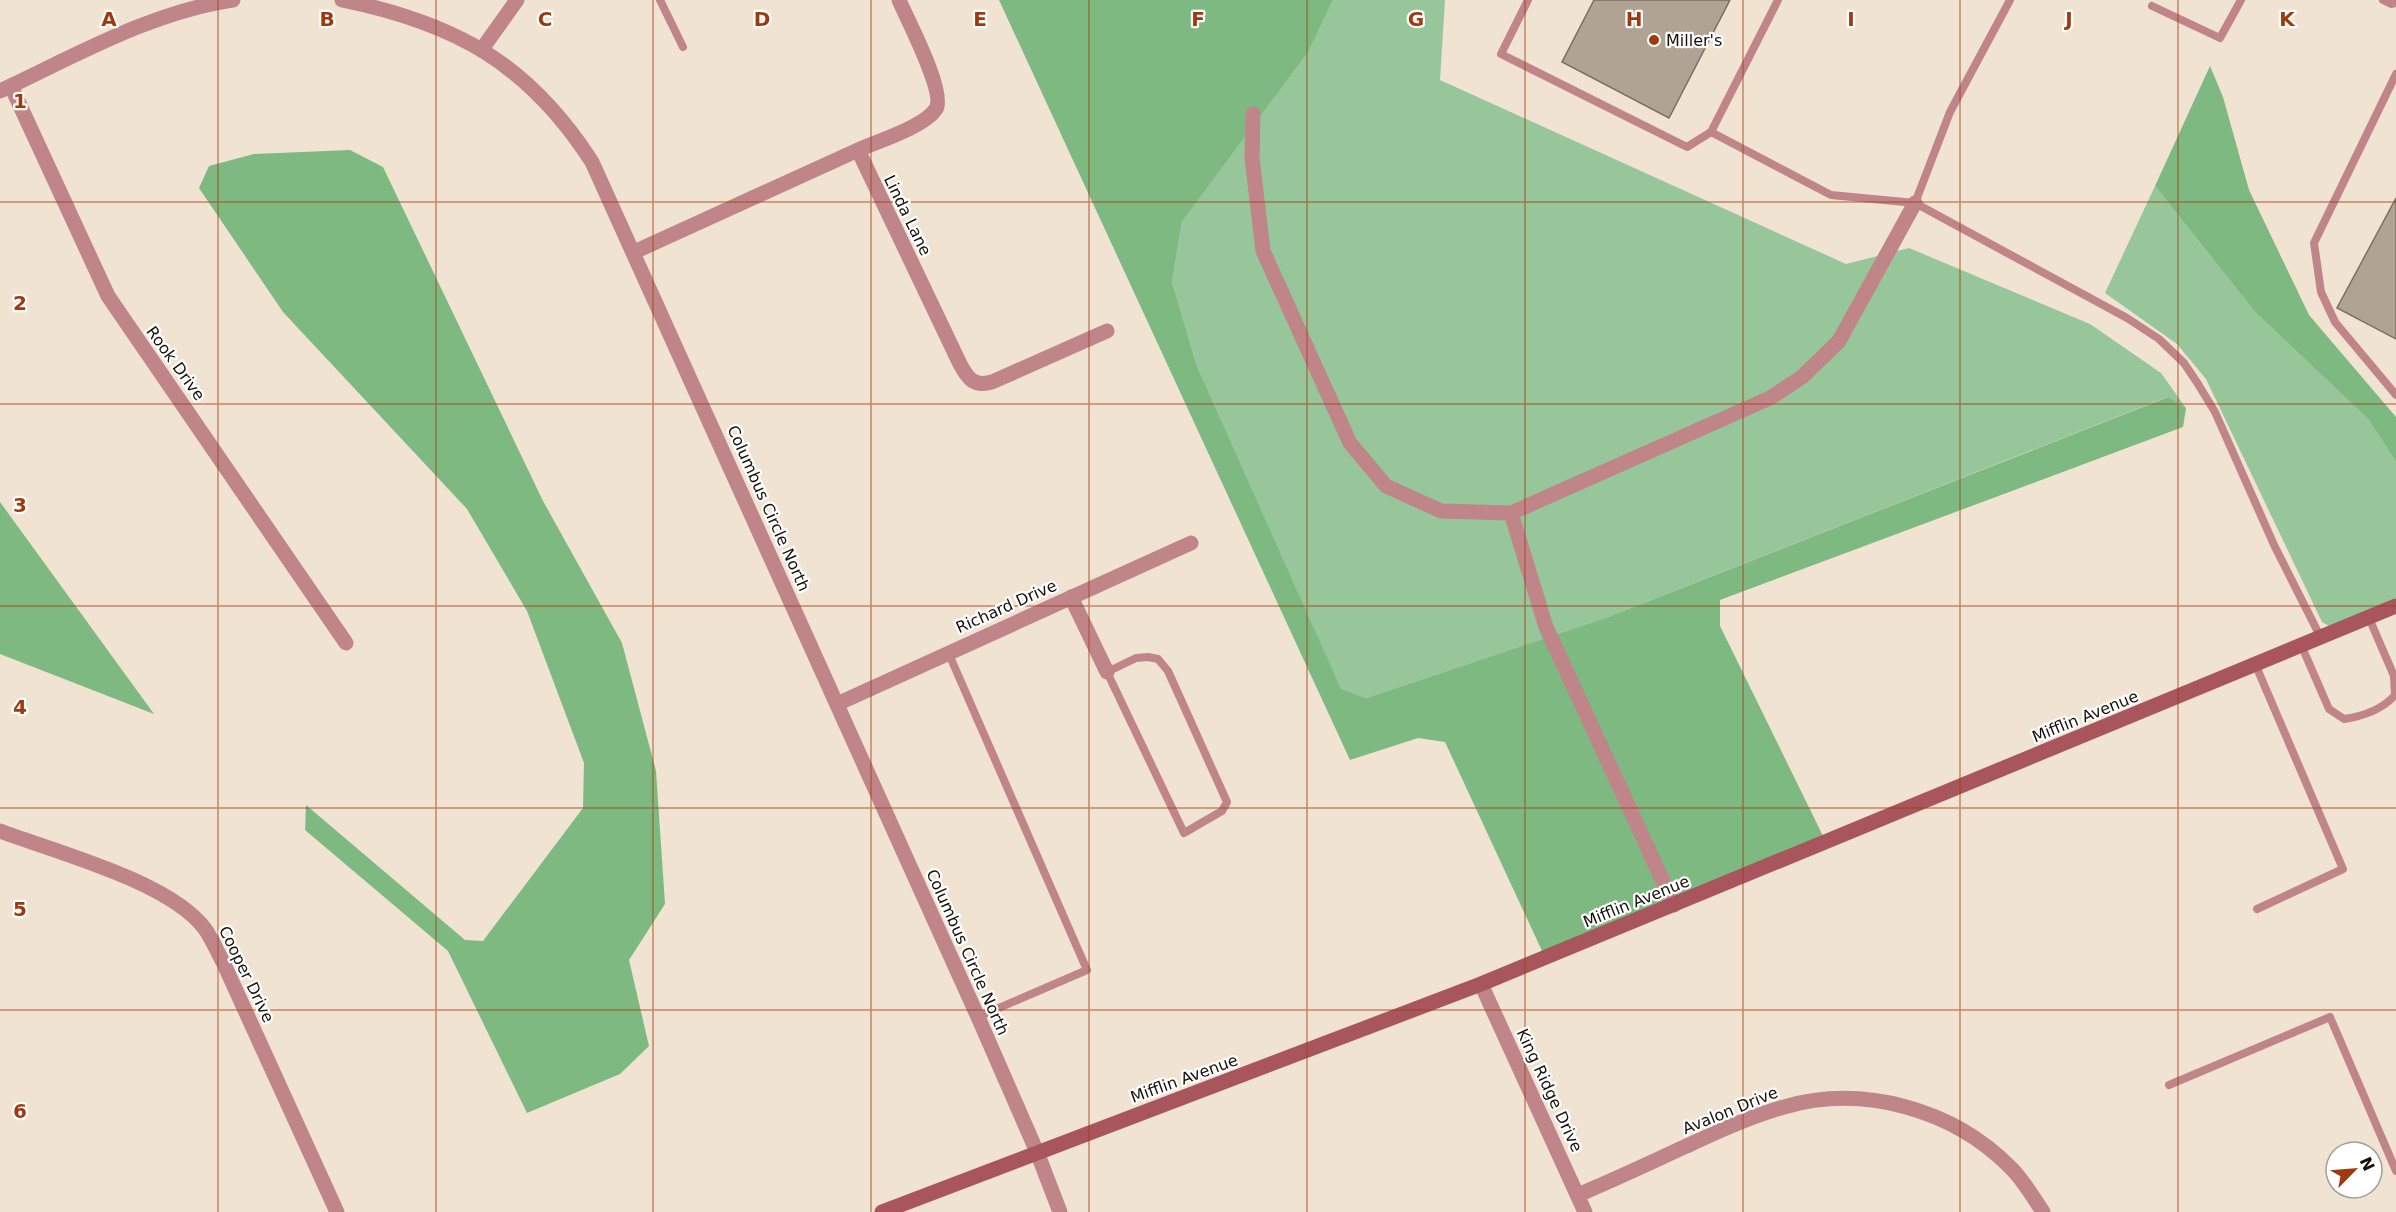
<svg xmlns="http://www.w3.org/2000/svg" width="2396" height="1212" viewBox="0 0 2396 1212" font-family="'DejaVu Sans',sans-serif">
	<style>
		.green { fill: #97c69a }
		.forest { fill: #7eb982 }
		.building { fill: #b1a393; stroke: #7c6f60; stroke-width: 1.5 }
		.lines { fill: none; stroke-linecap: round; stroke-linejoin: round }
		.lane { stroke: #c08589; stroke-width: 8 }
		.street { stroke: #c08589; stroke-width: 15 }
		.secondary { stroke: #a8555d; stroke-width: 15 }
		.grid { fill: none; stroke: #9f3a0f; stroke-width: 1.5; stroke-opacity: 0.55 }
		.poi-dot { fill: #9f3a0f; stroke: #fff; stroke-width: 2 }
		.labels { text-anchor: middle; stroke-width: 4.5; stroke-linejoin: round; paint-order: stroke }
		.poi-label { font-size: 16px; fill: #15100a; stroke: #fff; text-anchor: start }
		.street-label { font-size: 16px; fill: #15100a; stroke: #fff }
		.grid-label { font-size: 20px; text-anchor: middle; font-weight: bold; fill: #9f3a0f; stroke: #fff; stroke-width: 4.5; stroke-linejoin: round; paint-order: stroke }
	</style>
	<rect width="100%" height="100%" fill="#f0e3d1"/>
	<!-- green -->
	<g class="green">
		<path d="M1333 0H1445L1440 80 1846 264 1909 248 2090 324 2161 373 2186 408 2167 397 1608 617 1366 698 1341 690 1197 366 1172 282 1182 222 1309 51Z"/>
		<path d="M2155 186 2255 312 2368 419 2396 462V602L2334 629 2322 622 2206 379 2177 344 2105 293Z"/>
	</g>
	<!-- forest -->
	<g class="forest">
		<path d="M999 0H1333L1309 51 1182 222 1172 282 1197 366 1341 689 1366 698 1608 617 2168 397 2186 408 2183 427 1720 600V626L1823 836 1543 953 1445 742 1418 738 1350 760Z"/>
		<path d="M2210 66 2223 97 2249 190 2309 315 2396 417V462L2368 419 2255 312 2155 186Z"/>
		<path d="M350 150 383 167 543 501 622 643 656 771 665 904 629 960 649 1046 620 1074 527 1113 448 951 305 830 306 805 465 940 483 941 583 808 584 763 527 611 467 509 283 312 199 188 209 166 254 154Z"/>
		<path d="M0 502 154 714 0 654Z"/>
	</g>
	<!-- building -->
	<g class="building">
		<path d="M1594 0H1730L1669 118 1562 62Z"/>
		<path d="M2396 198V339L2337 308Z"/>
	</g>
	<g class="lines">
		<!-- lane -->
		<g class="lane">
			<path d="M660 0 683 47"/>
			<path d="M1528 0 1501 54 1687 147 1711 132"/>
			<path d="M1778 0 1711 132 1831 195 1915 203 2127 318 2159 339 2184 363 2198 384 2215 412 2275 547 2321 638"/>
			<path d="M2383 0 2391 4 2396 3"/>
			<path d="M2152 6 2220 38 2241 0"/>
			<path d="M2396 74 2314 243 2321 292 2335 322 2396 395"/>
			<path d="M1915 203 1950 112 2010 0"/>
			<path d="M2302 647 2329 709 2344 719C2364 716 2382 710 2395 695L2394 676 2369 618"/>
			<path d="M948 652 1087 970 978 1017"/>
			<path d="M1148 657 1158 659 1168 671 1227 802 1222 811 1184 833 1107 672 1136 658Z"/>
			<path d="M2256 666 2343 869 2257 909"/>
			<path d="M2169 1085 2330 1017 2396 1171"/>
		</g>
		<!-- street -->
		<g class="street">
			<path d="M342 0C455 23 528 63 592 162L978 1017 1037 1152 1060 1212"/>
			<path d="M482 49 517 0"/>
			<path d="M11 86 108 296 346 643"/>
			<path d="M0 91C75 56 151 12 233 0"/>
			<path d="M1253 114 1252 158 1263 251 1350 443 1386 486 1441 511 1511 513 1546 627 1674 905"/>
			<path d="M858 150C878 141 924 127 936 109 946 92 907 19 899 0"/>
			<path d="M634 252 858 150 960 364C968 379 974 387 992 382L1107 331"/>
			<path d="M1511 513 1770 398 1802 377 1839 341 1915 203"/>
			<path d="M1071 597 1107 672"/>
			<path d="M837 704 1191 543"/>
			<path d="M0 831C56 852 171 882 205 929 212 939 217 951 223 962L337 1212"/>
			<path d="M1481 984 1585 1212"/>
			<path d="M1578 1195C1613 1180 1648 1164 1682 1148 1715 1133 1748 1117 1784 1107 1863 1084 1953 1109 2011 1168 2024 1181 2033 1197 2043 1212"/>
		</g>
		<!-- secondary -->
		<path class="secondary" d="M882 1212 1481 984 2396 606"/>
	</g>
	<!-- grid -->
	<path class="grid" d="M218 0V1212M436 0V1212M653 0V1212M871 0V1212M1089 0V1212M1307 0V1212M1525 0V1212M1743 0V1212M1960 0V1212M2178 0V1212M0 202H2396M0 404H2396M0 606H2396M0 808H2396M0 1010H2396"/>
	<!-- markers -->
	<circle class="poi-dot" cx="1654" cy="40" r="6"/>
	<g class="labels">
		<!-- poi labels -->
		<g class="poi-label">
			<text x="1666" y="46">Miller's</text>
		</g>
		<!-- street labels -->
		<g class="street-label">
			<text transform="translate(908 215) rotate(64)" y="6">Linda Lane</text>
			<text transform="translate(176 363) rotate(54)" y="6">Rook Drive</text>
			<text transform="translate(769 508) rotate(66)" y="6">Columbus Circle North</text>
			<text transform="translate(1006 606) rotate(-24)" y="6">Richard Drive</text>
			<text transform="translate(2085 716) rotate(-22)" y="6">Mifflin Avenue</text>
			<text transform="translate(1636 901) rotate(-22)" y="6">Mifflin Avenue</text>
			<text transform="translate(968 952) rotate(66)" y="6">Columbus Circle North</text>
			<text transform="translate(247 974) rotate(64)" y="6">Cooper Drive</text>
			<text transform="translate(1184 1078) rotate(-20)" y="6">Mifflin Avenue</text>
			<text transform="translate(1550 1090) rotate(65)" y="6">King Ridge Drive</text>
			<text transform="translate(1730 1110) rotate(-22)" y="6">Avalon Drive</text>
		</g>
	</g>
	<g class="grid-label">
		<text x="109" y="26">A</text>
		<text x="327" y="26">B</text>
		<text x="545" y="26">C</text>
		<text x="762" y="26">D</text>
		<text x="980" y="26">E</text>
		<text x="1198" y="26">F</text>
		<text x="1416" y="26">G</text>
		<text x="1634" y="26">H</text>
		<text x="1851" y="26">I</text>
		<text x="2069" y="26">J</text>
		<text x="2287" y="26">K</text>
		<text x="20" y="108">1</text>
		<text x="20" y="310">2</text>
		<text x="20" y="512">3</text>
		<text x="20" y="714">4</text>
		<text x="20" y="916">5</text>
		<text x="20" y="1118">6</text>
	</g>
	<!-- north arrow -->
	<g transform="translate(2354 1170) rotate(65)"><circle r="28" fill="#ffffff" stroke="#a19f9d" stroke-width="1.5"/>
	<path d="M0-4.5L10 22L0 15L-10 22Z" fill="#9f3a0f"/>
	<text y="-9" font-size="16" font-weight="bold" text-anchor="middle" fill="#15100a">N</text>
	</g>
</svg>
